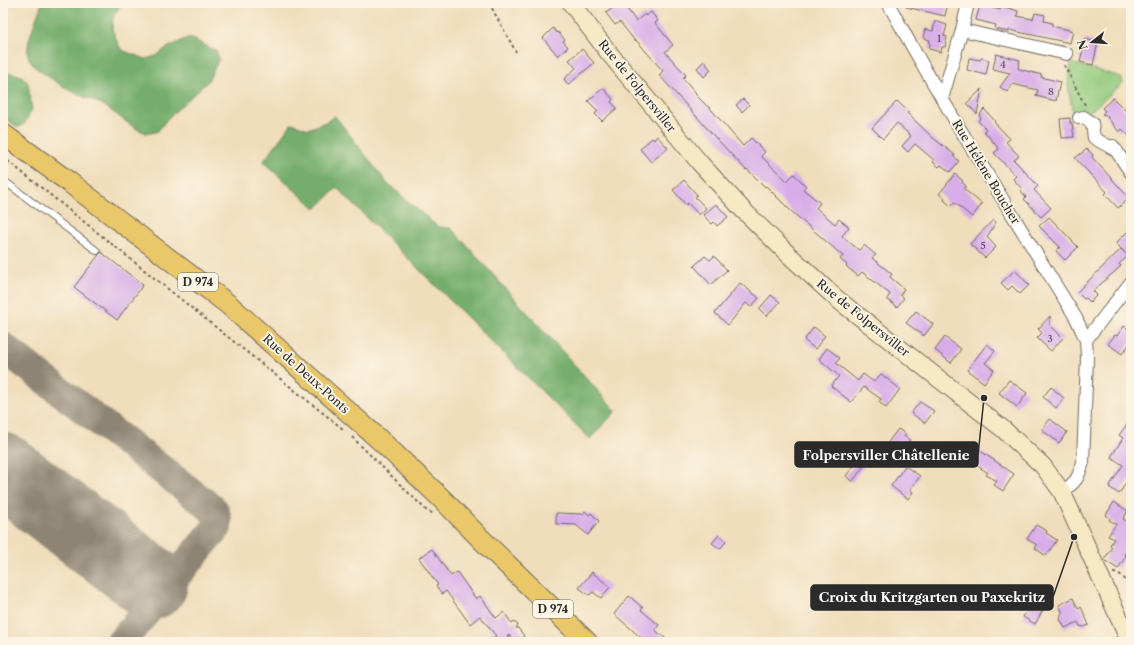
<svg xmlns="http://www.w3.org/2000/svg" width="1134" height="645" viewBox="0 0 1134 645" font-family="'Libre Caslon Text',serif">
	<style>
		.green { fill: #92ca7c; stroke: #5e7a54 }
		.forest { fill: #75ae6c; stroke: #506c4c }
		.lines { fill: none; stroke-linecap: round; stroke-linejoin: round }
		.taxiway { stroke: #8e8473; stroke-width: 30 }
		.runway { stroke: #8e8473; stroke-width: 74 }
		.building { fill: #d8ace9 }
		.lane-casing { stroke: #70695d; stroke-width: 8 }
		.street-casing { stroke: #70695d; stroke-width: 14 }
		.secondary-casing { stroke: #70695d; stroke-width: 19 }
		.primary-casing { stroke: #70695d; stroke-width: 22 }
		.path { stroke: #70695d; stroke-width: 2; stroke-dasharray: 3 3; stroke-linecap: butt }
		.lane { stroke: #fff; stroke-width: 6 }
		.street { stroke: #fff; stroke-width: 12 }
		.secondary { stroke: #f7e9c3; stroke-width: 17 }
		.primary { stroke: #eac769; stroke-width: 20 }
		.labels { text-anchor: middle; stroke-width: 4; stroke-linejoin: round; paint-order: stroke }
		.number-label { font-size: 10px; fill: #564b5a }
		.shield { fill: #fcf5e5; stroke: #6a6863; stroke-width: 1 }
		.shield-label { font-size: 11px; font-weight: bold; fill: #2b2b2b }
		.street-label { font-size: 12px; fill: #2b2b2b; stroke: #fcf5e5 }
		.leader { fill: none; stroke: #2b2b2b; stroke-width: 1.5 }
		.callout-dot { fill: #2b2b2b; stroke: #fcf5e5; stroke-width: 1.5 }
		.callout { fill: #2b2b2b; stroke: #2b2b2b; stroke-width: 1.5 }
		.callout-label { font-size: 13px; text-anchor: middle; font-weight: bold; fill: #fff }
	</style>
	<rect width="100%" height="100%" fill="#fcf5e5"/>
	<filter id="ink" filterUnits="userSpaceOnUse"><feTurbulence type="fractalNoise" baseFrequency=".025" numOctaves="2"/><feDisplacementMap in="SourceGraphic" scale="8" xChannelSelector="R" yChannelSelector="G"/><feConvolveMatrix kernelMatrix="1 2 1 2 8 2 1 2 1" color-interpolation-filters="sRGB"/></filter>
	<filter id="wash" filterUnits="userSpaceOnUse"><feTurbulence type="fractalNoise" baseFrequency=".012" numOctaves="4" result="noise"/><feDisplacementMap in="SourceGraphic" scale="16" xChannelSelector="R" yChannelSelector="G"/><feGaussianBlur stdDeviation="0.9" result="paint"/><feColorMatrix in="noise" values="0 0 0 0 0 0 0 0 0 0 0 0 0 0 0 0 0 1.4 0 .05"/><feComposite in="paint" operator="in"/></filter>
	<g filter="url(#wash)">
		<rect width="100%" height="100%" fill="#f0ddbb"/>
		<!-- green -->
		<path class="green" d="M1071 63 1121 77 1123 83 1087 114 1073 115 1068 84Z"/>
		<!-- forest -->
		<g class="forest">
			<path d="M42 3H122L113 17 112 29 119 46 124 51 146 59 156 56 165 49 187 38H191L216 51 219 59 208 81 167 119 158 131 151 133H146L137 129 128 123 102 104 70 91 37 69C33 65 29 61 28 55 25 44 38 15 42 3Z"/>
			<path d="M11 73C19 75 23 75 28 83L32 110 25 123 18 128 3 116V74Z"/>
			<path d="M335 116 387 183 438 227 451 228 616 411 590 439 337 188 316 209 263 162 292 123 308 129 326 122Z"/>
		</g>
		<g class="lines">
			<!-- taxiway -->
			<path class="taxiway" d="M3 347 214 510 217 519V527L121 642"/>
			<!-- runway -->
			<path class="runway" d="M3 470 151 583"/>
		</g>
		<g id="blocks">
			<!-- building -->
			<g class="building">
				<path d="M906 3H948L945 16 906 7Z"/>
				<path d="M618 4 621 9 625 6 636 21 645 14 646 16 651 12 658 21 655 23 673 45 665 52 686 75 683 78 696 93 695 94 708 107H709L743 146 751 138 765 152 761 156 787 181 794 174 806 186 803 189 820 203 816 208 835 224 839 219 849 227 842 236 859 250 864 245 876 255 872 258 892 274 890 277 904 289 900 295 904 298 897 307 887 299 890 294 862 272 858 276 846 266 847 265 840 259 843 256 791 211 766 186 765 187 747 169 746 170 714 136 659 75 663 71 636 40 635 41 620 22 615 25 606 13Z"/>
				<path d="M980 5 1000 10 1001 6 1018 11 1017 16 1033 19 1035 13 1045 15 1044 21 1052 23V26L1073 31 1070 43 1009 30V32L995 29 996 25 976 20Z"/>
				<path d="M935 21 947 25 944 36 947 37 945 47H942L941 52 929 49 930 44 929 43 930 40 923 38 925 29 933 31Z"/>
				<path d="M553 28 557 33 558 32 565 40 563 41 568 47 558 56 543 38Z"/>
				<path d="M1085 39 1098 42 1093 65 1080 62Z"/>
				<path d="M582 49 594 63 568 85 564 79 576 68 569 60Z"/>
				<path d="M996 54 1020 60 1018 68 1019 69 1042 75 1041 77 1060 82 1056 101 1036 96 1038 90 1012 84 1007 92 1000 87 1010 73 993 69Z"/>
				<path d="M969 58 980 60 981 58 989 60 986 75 967 70Z"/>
				<path d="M704 61 711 70 704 77 697 68Z"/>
				<path d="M603 88 613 99 611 102 617 108 602 121 595 114 598 111 588 101Z"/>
				<path d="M982 89 977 114 967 103Z"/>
				<path d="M1113 98 1126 111 1131 107V138L1122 129 1119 132 1107 117H1108L1106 115 1102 114 1105 111 1102 108Z"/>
				<path d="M743 99 749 105 742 112 736 105Z"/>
				<path d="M897 101 909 112 907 113 933 138 955 155 953 156 959 161 950 172 941 165 939 167 933 162 934 160 915 144 908 152 902 146 911 136 897 123 883 139 872 128Z"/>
				<path d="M984 109 995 121 994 122 1010 139 1006 142 1019 156 1014 160 1038 186 1034 190 1051 208 1041 217 1024 199 1026 197 1021 191 1022 189 1013 179 1016 176 994 153 999 149 984 131 986 129 978 121 981 118 979 116Z"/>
				<path d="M1070 118V123H1072L1074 137 1062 138 1060 119Z"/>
				<path d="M657 136 668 148 651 162 640 149 652 138 654 140Z"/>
				<path d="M1087 149 1093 155 1092 157 1129 198 1118 208 1105 194 1107 192 1075 158Z"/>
				<path d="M955 174 963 181 962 182 966 186 964 189 982 204 972 217 954 202 951 206 944 200 945 198 939 194Z"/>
				<path d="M684 180 697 195 695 197 706 208 699 215 688 203 686 205 673 190Z"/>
				<path d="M716 204 728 217 717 226 714 222 712 224 703 215Z"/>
				<path d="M1049 217 1078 247 1065 260 1056 251 1060 247 1039 226Z"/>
				<path d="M993 220 996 222 987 237 996 247 985 258 970 244Z"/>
				<path d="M1131 228V249L1126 254 1116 243Z"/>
				<path d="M1121 249 1128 256 1119 264 1121 266 1093 291 1097 295 1090 302 1086 298 1084 299 1077 292Z"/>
				<path d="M101 252 143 285 117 320 74 287Z"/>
				<path d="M705 256 710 260 714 256 727 270 711 285 694 266Z"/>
				<path d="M1015 270 1029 285 1020 294 1012 286 1008 290 1001 283Z"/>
				<path d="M740 283 759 298 751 307 746 303 728 325 715 313Z"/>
				<path d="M771 295 780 302 767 316 759 309Z"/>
				<path d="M916 311 933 324 924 336 906 323Z"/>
				<path d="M1050 316V325L1063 338 1051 351 1037 338 1042 333 1038 329Z"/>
				<path d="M1124 326 1131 331V342L1122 354 1108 344 1115 335 1117 336Z"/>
				<path d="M814 327 825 336 815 349 804 340Z"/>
				<path d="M945 337 961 349 951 363 935 350Z"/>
				<path d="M987 344 995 351 985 363 994 370 984 383 967 370Z"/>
				<path d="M827 348 840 358 836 363 858 381 863 374 874 382 881 374 900 389 886 408 879 402 881 399 864 387 851 402 831 386 839 376 819 359Z"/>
				<path d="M1009 380 1027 393 1017 407 999 393Z"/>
				<path d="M1051 387 1064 398 1056 408 1043 397Z"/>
				<path d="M920 402 934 411 925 423 911 413Z"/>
				<path d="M1050 419 1067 432 1059 443 1042 430Z"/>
				<path d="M1131 419V475L1119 494 1109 487 1123 465 1111 457 1123 438 1119 435Z"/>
				<path d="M898 429 906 434 904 436 910 440 898 456 893 452 891 455 883 449Z"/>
				<path d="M979 450 1014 474 1003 491 994 485 997 481 986 475 988 473 972 462Z"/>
				<path d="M861 457 867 462 852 482 846 476Z"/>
				<path d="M905 466 920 476 910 490 913 492 908 499 891 486Z"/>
				<path d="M1114 502 1128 511 1123 519 1131 524V544L1124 555 1126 556 1118 569 1104 560 1112 547 1110 545 1114 539 1108 536 1116 524 1109 520 1110 518 1106 515Z"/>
				<path d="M585 511 589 515 591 513 599 521 588 535 576 525 556 524V513L583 514Z"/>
				<path d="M1036 525 1047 531 1046 533 1057 540 1046 556 1035 548 1037 545 1027 539Z"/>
				<path d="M719 535 726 541 720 549 712 543Z"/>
				<path d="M432 549 451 576 457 572 476 599 480 596 496 618 504 612 512 624 514 622 518 625 516 628H518L524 636 517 642H515L509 635 502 642H488L496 636 480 616 470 624 446 591 442 594 436 586 438 585 419 558Z"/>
				<path d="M592 572 610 587 601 598 593 592 589 595 579 588Z"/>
				<path d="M629 596 643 608 641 610 659 625 655 630 670 642H646L614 614Z"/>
				<path d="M1035 596 1047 603 1035 624 1023 617Z"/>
				<path d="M1073 598 1078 608 1081 607 1089 625 1084 627 1080 626 1078 622 1065 628 1060 619 1062 611 1059 605Z"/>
			</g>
		</g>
	</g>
	<g filter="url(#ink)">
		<use href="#blocks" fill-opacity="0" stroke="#70695d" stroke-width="1"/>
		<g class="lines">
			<!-- lane casing -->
			<g class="lane-casing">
				<path id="lane" d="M3 180 97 251"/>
			</g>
			<!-- street casing -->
			<g class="street-casing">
				<g id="street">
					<path d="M888 3C946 110 1012 214 1076 318L1086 340 1087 357 1083 462C1078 479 1076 482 1062 492"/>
					<path d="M962 30 1067 54"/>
					<path d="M942 99 962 30 968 3"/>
					<path d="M1079 118 1084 117 1092 123 1094 138 1117 151"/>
					<path d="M1113 146 1131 173"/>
					<path d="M1086 340 1131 282"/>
				</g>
			</g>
			<!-- secondary casing -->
			<g class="secondary-casing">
				<path id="secondary" d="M571 3 609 53 699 162 743 210 790 256 837 299 1003 429 1043 466 1062 492 1130 642"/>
			</g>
			<!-- primary casing -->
			<g class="primary-casing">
				<path id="primary" d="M3 134 69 182 229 305 382 442 442 499 481 539 587 642"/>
			</g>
			<!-- path -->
			<g class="path">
				<path d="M489 3 516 52"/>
				<path d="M1064 65 1086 107"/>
				<path d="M3 157 343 429"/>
				<path d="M352 437 427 511 435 514"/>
				<path d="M1113 573C1125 573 1125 582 1131 590"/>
			</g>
			<!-- lane -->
			<use href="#lane" class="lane"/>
			<!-- street -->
			<use href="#street" class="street"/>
			<!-- secondary -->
			<use href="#secondary" class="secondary"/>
			<!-- primary -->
			<use href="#primary" class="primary"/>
		</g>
	</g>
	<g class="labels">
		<!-- number labels -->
		<g class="number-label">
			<text x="939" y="42">1</text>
			<text x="1003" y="68">4</text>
			<text x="1051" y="95">8</text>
			<text x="983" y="249">5</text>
			<text x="1050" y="342">3</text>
		</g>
		<!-- shield labels -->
		<g class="shield">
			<rect x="178" y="273" width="40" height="18" rx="3"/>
			<rect x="533" y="600" width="40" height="18" rx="3"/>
		</g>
		<g class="shield-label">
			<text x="198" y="286">D 974</text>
			<text x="553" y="613">D 974</text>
		</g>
		<!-- street labels -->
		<g class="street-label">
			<text transform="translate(637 86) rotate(51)" y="4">Rue de Folpersviller</text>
			<text transform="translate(986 172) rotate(59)" y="4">Rue Hélène Boucher</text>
			<text transform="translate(863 318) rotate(39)" y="4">Rue de Folpersviller</text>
			<text transform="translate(306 374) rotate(42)" y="4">Rue de Deux-Ponts</text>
		</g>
	</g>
	<!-- callouts -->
	<path class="leader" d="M984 398L978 455M1074 537L1053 597"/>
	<g class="callout-dot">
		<circle cx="984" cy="398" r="4"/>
		<circle cx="1074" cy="537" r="4"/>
	</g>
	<g class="callout">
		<rect x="795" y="442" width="183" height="25" rx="4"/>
		<rect x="811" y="585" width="242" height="25" rx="4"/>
	</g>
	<g class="callout-label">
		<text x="886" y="460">Folpersviller Châtellenie</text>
		<text x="932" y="602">Croix du Kritzgarten ou Paxekritz</text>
	</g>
	<!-- margin -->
	<rect width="1134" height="645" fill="none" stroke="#fcf5e5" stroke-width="16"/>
	<!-- north arrow -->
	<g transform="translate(1092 42) rotate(253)" stroke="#fcf5e5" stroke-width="3" paint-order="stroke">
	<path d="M0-3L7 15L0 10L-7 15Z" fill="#2b2b2b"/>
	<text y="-6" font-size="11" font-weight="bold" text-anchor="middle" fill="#2b2b2b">N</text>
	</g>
</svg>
